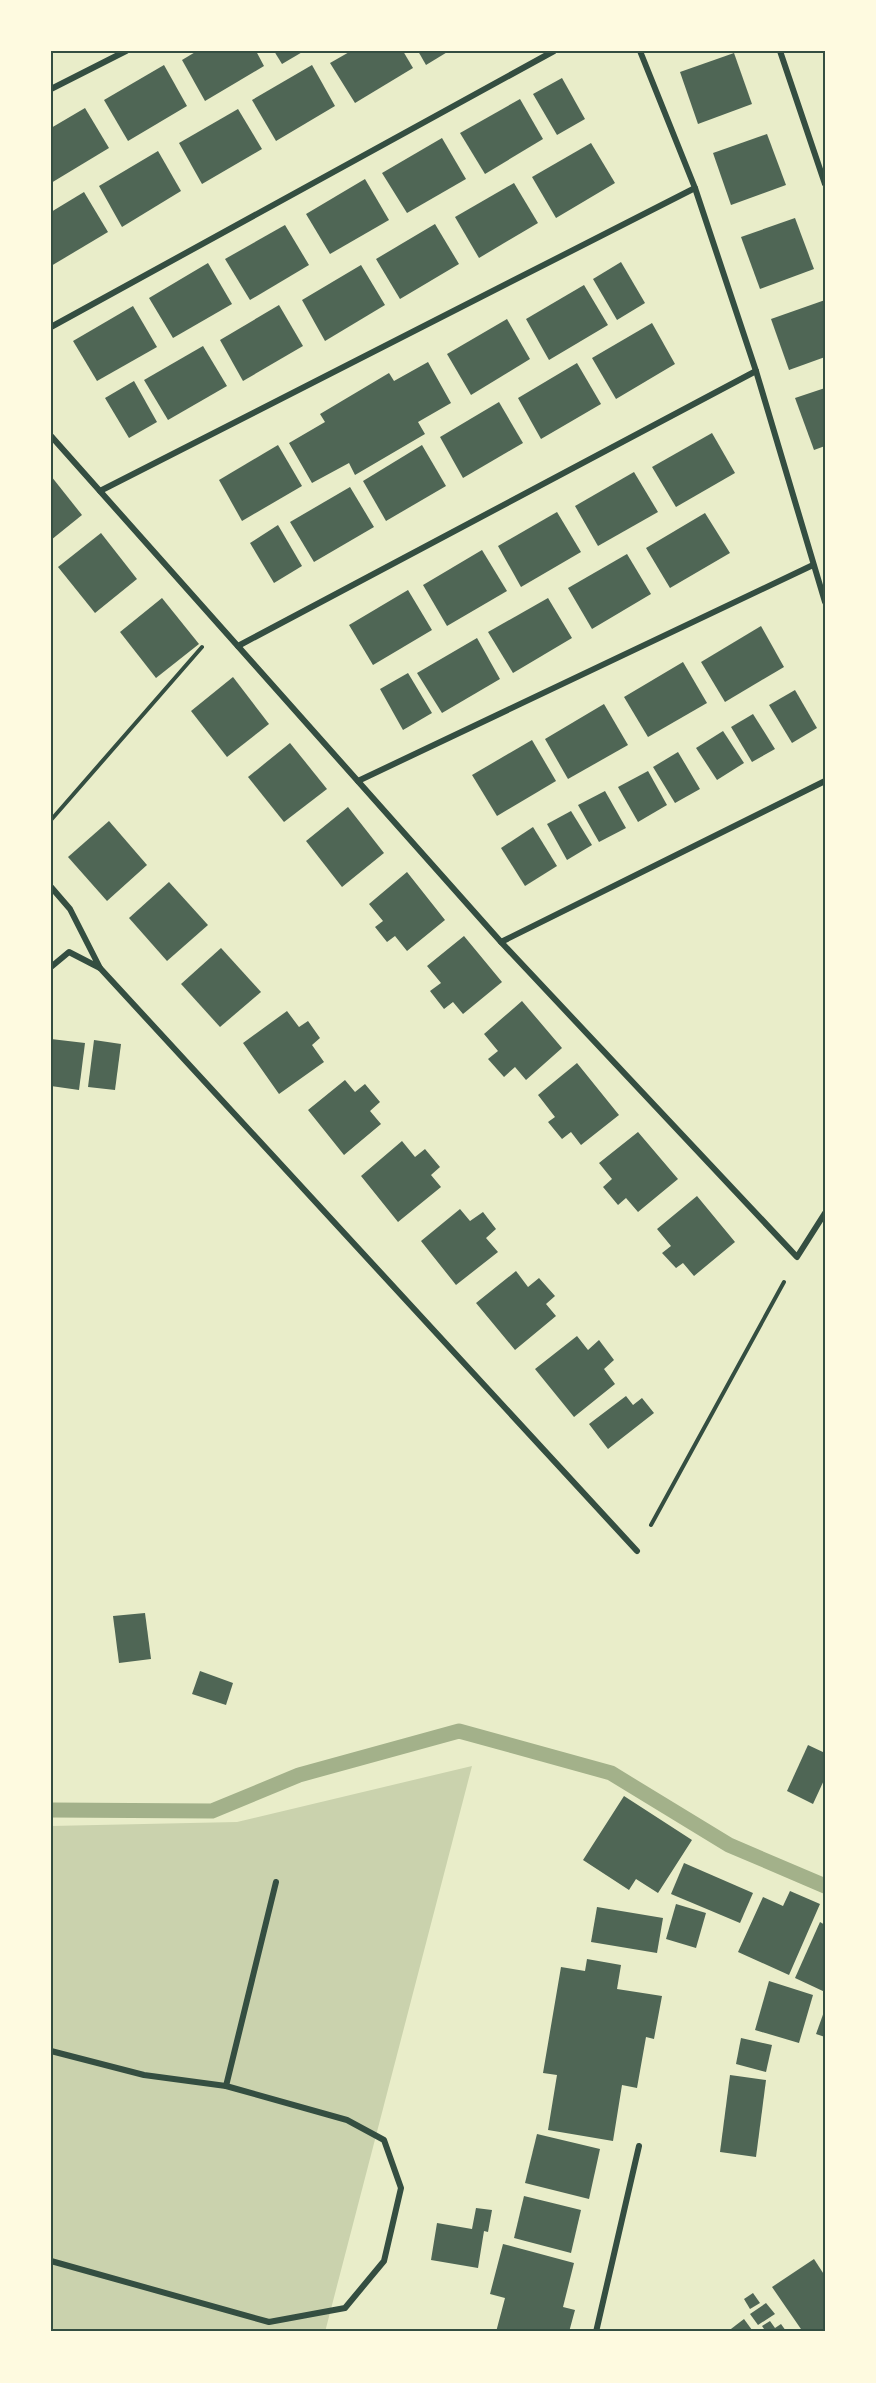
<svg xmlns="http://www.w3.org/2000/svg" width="876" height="2383" viewBox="0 0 876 2383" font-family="'DejaVu Sans',sans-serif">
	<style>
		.green { fill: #cad2ad }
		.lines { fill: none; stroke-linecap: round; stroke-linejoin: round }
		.stream { stroke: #a3b18a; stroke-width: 15 }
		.building { fill: #4f6655 }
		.path { stroke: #344e41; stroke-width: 4 }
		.minor { stroke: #344e41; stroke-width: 6 }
		.neatline { fill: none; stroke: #344e41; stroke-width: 2 }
	</style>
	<rect width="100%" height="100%" fill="#e9edc9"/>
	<!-- green -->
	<path class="green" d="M472 1766 325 2332H51V1826L237 1822Z"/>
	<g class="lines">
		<!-- stream -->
		<path class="stream" d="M51 1810 212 1811 299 1775 459 1731 611 1773 729 1845 825 1886"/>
	</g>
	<!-- building -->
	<g class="building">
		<path d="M197 51H256L264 66 205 101 182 60Z"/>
		<path d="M274 51H304L282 64Z"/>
		<path d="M351 51H403L413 68 355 103 330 63Z"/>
		<path d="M418 51H449L426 65Z"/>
		<path d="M734 53 752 104 698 124 680 72Z"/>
		<path d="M164 65 187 106 128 141 104 100Z"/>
		<path d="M312 65 335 106 276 141 252 100Z"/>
		<path d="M562 78 585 119 557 135 533 94Z"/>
		<path d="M520 99 543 139 485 174 460 133Z"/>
		<path d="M85 108 109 148 51 183V128Z"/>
		<path d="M238 109 262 149 202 184 179 143Z"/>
		<path d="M767 134 786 185 731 205 713 153Z"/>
		<path d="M442 138 466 179 407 213 382 173Z"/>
		<path d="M591 143 615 183 556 218 532 177Z"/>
		<path d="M158 151 181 191 122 227 99 186Z"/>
		<path d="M365 179 389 220 330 254 306 214Z"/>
		<path d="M514 183 538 223 479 258 455 217Z"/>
		<path d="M84 192 108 232 51 266V212Z"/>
		<path d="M795 218 814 269 760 289 741 237Z"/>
		<path d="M435 224 459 264 400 299 376 259Z"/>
		<path d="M285 225 309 265 250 300 225 259Z"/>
		<path d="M621 262 645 303 617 320 593 279Z"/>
		<path d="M208 263 232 304 173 338 149 298Z"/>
		<path d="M361 265 385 305 325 341 302 300Z"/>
		<path d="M584 285 608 325 549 360 526 319Z"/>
		<path d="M825 300V357L789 370 771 319Z"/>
		<path d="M279 305 303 346 243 381 220 340Z"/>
		<path d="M133 306 157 347 97 381 73 341Z"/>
		<path d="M507 319 530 359 471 395 447 354Z"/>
		<path d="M652 323 675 364 616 399 592 358Z"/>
		<path d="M203 346 227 386 168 420 144 380Z"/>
		<path d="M428 362 451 403 418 422 425 434 355 475 349 463 312 483 289 443 325 422 320 414 389 373 394 381Z"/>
		<path d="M577 363 601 404 541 439 518 398Z"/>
		<path d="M134 381 157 422 129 438 105 398Z"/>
		<path d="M825 388V446L814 450 795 398Z"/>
		<path d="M499 402 523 443 463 478 440 437Z"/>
		<path d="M712 433 735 473 676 507 652 467Z"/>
		<path d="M278 445 302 486 242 521 219 480Z"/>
		<path d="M422 445 446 486 386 521 363 481Z"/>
		<path d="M634 472 658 512 598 546 575 506Z"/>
		<path d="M51 476 82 515 51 540Z"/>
		<path d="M350 487 374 527 314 562 290 522Z"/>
		<path d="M557 512 581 552 521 587 498 546Z"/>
		<path d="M705 513 730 553 670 588 646 548Z"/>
		<path d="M278 525 302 566 274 583 250 543Z"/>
		<path d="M101 533 137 579 95 613 58 567Z"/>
		<path d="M482 550 507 591 447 626 423 585Z"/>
		<path d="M627 554 651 594 592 629 568 588Z"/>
		<path d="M408 590 432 630 373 665 349 625Z"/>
		<path d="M162 598 199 644 156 678 120 632Z"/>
		<path d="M548 598 572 638 513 673 488 632Z"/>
		<path d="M761 626 784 667 725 702 701 662Z"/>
		<path d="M477 638 500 679 442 713 417 673Z"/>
		<path d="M683 662 707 703 648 737 624 697Z"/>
		<path d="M408 673 432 713 403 730 380 689Z"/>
		<path d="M233 677 269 724 227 757 191 711Z"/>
		<path d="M795 690 817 728 792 743 769 705Z"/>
		<path d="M604 704 628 745 568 779 545 739Z"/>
		<path d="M753 714 775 749 752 762 731 727Z"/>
		<path d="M723 731 744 763 717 780 696 748Z"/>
		<path d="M532 740 556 781 497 816 472 775Z"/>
		<path d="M290 743 327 789 284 822 248 777Z"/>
		<path d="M678 752 700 789 675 803 653 767Z"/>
		<path d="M648 771 667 805 638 822 618 787Z"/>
		<path d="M605 791 626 828 599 842 578 805Z"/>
		<path d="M348 807 384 853 342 887 306 841Z"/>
		<path d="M571 811 592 845 567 860 547 824Z"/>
		<path d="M109 821 147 865 107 901 68 857Z"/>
		<path d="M533 827 557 866 525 886 501 848Z"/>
		<path d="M407 872 445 920 407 951 395 936 387 942 375 927 383 921 369 904Z"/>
		<path d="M169 882 208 925 167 961 129 918Z"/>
		<path d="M464 936 502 982 463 1014 453 1002 444 1009 430 991 441 983 427 966Z"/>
		<path d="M221 948 261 992 220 1027 181 984Z"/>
		<path d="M522 1001 562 1048 526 1080 515 1067 504 1077 488 1059 498 1051 484 1034Z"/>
		<path d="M287 1011 299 1027 308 1021 320 1038 312 1045 324 1062 279 1094 243 1043Z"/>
		<path d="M51 1039 85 1043 79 1090 51 1086Z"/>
		<path d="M94 1040 121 1044 115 1090 88 1087Z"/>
		<path d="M577 1063 619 1115 581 1145 571 1132 562 1139 548 1122 555 1117 538 1095Z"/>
		<path d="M345 1080 355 1092 365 1084 380 1102 370 1111 381 1124 344 1155 308 1110Z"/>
		<path d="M638 1132 678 1179 638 1212 626 1198 618 1205 603 1187 612 1179 599 1163Z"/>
		<path d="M402 1141 415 1157 425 1149 440 1167 431 1175 441 1187 398 1222 361 1176Z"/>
		<path d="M697 1196 735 1242 694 1276 683 1263 676 1268 662 1253 671 1246 657 1229Z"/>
		<path d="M460 1209 470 1221 483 1212 496 1229 486 1238 498 1252 456 1285 421 1241Z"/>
		<path d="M516 1271 528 1287 539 1278 555 1296 546 1304 556 1316 515 1350 476 1303Z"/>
		<path d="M577 1336 588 1350 599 1340 614 1360 604 1369 615 1384 574 1417 535 1369Z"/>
		<path d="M626 1396 633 1405 642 1398 654 1413 608 1449 589 1424Z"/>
		<path d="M145 1613 151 1659 119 1663 113 1616Z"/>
		<path d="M200 1671 233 1683 226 1705 192 1694Z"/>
		<path d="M808 1745 825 1753V1778L813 1804 787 1791Z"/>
		<path d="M624 1796 692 1840 658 1893 636 1879 629 1890 583 1860Z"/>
		<path d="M684 1863 753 1893 740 1923 671 1894Z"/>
		<path d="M790 1891 820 1904 789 1975 738 1952 763 1897 783 1906Z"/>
		<path d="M676 1904 706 1913 696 1948 666 1939Z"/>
		<path d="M597 1907 663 1918 657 1953 591 1942Z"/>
		<path d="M820 1922 825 1925V1992L795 1978Z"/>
		<path d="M587 1959 621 1965 617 1989 662 1996 654 2039 646 2037 637 2088 622 2085 613 2141 548 2130 557 2075 543 2073 561 1967 585 1971Z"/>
		<path d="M769 1981 813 1995 799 2043 755 2030Z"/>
		<path d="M825 2009V2037L816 2034Z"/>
		<path d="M741 2038 772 2045 766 2072 736 2064Z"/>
		<path d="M730 2075 766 2080 756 2157 720 2152Z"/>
		<path d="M537 2134 600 2149 589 2199 525 2183Z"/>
		<path d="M524 2196 581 2210 571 2253 514 2238Z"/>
		<path d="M476 2208 492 2210 488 2232 484 2231 478 2268 431 2260 437 2223 472 2229Z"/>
		<path d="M503 2244 574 2263 563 2307 575 2310 569 2332H496L505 2298 490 2294Z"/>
		<path d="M814 2259 825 2276V2331L803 2332 772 2287Z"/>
		<path d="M753 2293 760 2303 750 2309 744 2299Z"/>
		<path d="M766 2303 775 2314 758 2325 750 2314Z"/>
		<path d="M744 2319 752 2330 727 2332Z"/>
		<path d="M770 2321 775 2328 781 2324 786 2331 766 2332 762 2326Z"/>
	</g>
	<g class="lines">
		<!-- path -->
		<g class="path">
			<path d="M51 820 202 647"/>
			<path d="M651 1525 784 1282"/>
		</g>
		<!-- minor -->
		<g class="minor">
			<path d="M640 51 695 188 756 371 825 602"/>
			<path d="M780 51 825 184"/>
			<path d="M51 89 126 51"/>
			<path d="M51 327 554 51"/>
			<path d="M51 436 501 942 797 1257 825 1213"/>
			<path d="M100 491 695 188"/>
			<path d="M238 646 756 371"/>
			<path d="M358 781 813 565"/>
			<path d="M51 887 70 909 100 968 69 952 51 967"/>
			<path d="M501 942 825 781"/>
			<path d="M100 968 637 1551"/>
			<path d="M51 2051 144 2075 226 2086 347 2120 384 2140 401 2188 384 2261 345 2308 269 2322 51 2261"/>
			<path d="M226 2086 276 1882"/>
			<path d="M596 2332 639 2146"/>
		</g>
	</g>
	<!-- border -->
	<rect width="876" height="2383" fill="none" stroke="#fefae0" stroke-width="105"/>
	<rect x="52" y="52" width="772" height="2278" class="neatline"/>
</svg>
